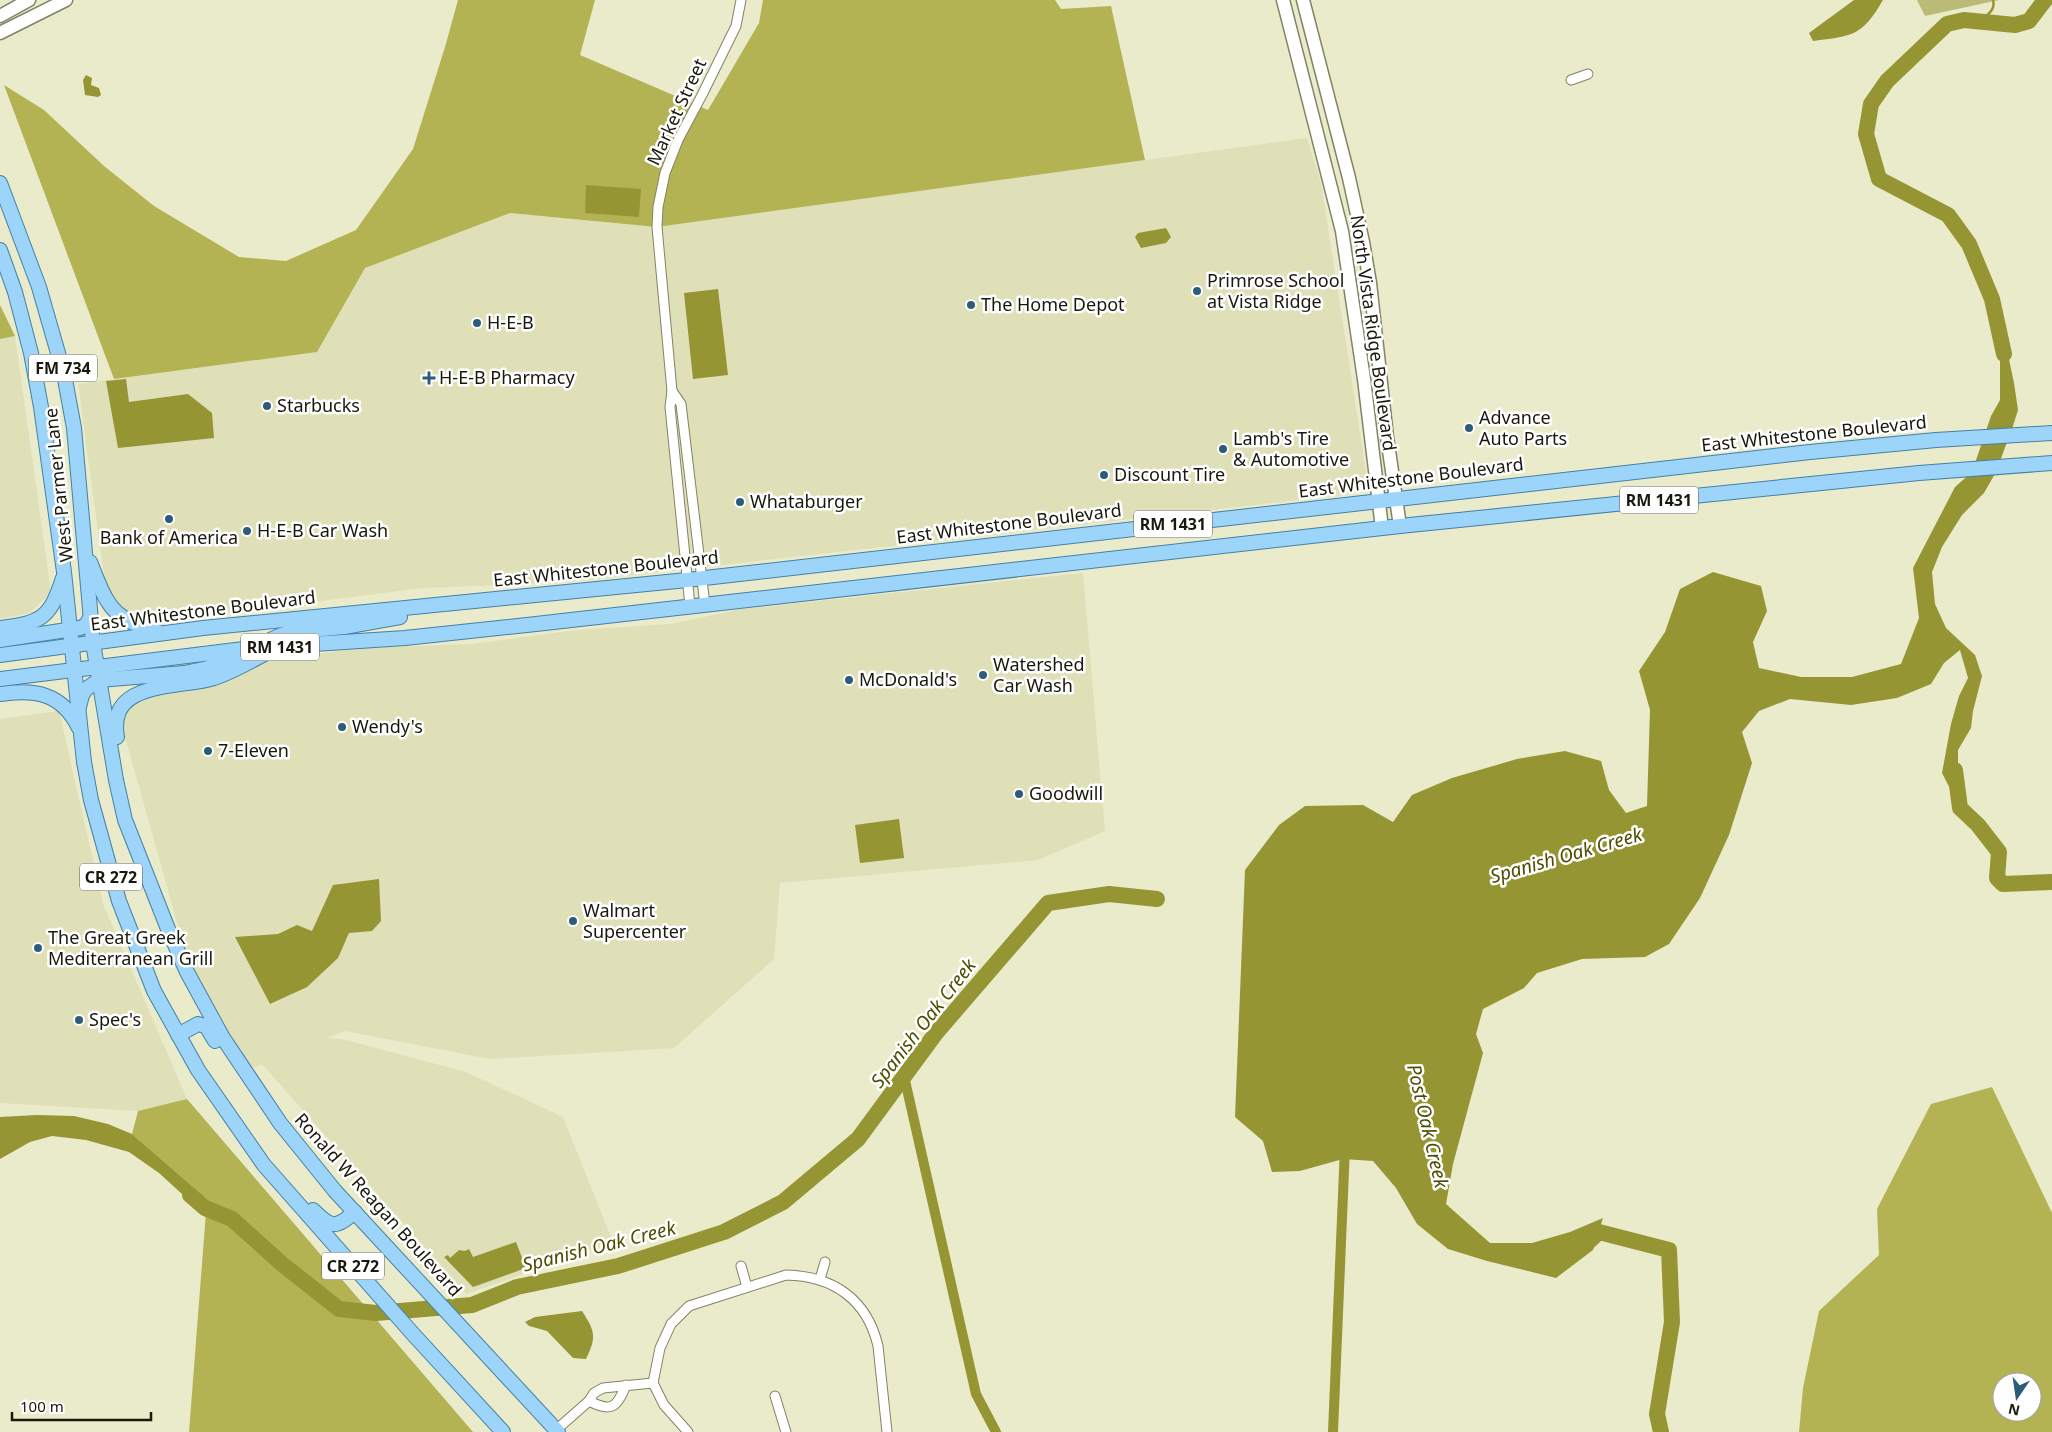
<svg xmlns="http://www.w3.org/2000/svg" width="2052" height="1432" viewBox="0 0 2052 1432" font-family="'Noto Sans',sans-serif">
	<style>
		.built { fill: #dfdfb8 }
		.green { fill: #bbbb78 }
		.forest { fill: #b3b354; fill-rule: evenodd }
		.water { fill: #969534 }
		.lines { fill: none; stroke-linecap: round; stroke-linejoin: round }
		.stream { stroke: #969534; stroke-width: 2.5 }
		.canal { stroke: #969534; stroke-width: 10 }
		.river { stroke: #969534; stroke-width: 16 }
		.street-casing { stroke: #828366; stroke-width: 11 }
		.secondary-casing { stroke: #828366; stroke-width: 15 }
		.primary-casing { stroke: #4480a4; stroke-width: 16 }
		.street { stroke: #fff; stroke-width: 9 }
		.secondary { stroke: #fff; stroke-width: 12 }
		.primary { stroke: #9dd4f9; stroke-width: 14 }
		.poi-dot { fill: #2c5c7a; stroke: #fff; stroke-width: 2 }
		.labels { text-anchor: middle; stroke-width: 5; stroke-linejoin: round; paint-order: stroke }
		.shield { fill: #fff; stroke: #5d5d56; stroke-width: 1 }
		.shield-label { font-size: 16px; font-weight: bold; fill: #18180d }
		.street-label { font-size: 18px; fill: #18180d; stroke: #fff }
		.poi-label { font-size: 18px; fill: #18180d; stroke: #fff; text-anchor: start }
		.water-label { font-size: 19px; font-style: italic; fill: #4e4d00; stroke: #fff }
	</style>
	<rect width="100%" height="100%" fill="#eaebcb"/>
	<!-- built -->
	<g class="built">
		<path d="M1307 138 1321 183 1367 478 1353 494 570 582 423 588 171 620 133 617 106 590 78 384 317 352 364 268 510 213 657 227Z"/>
		<path d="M15 336 51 592 30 613 0 619V339Z"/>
		<path d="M1083 573 1105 831 1038 860 780 883 774 959 674 1048 490 1059 345 1031 326 1038 342 1039 466 1072 563 1117 613 1242 466 1294 262 1064 245 1072 198 997 120 719 134 698 260 661 363 648 472 644 576 630 671 624 742 609Z"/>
		<path d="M59 711 103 904 187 1099 138 1111 0 1103V719Z"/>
	</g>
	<!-- green -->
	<path class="green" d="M1917 0H1999L1925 16Z"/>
	<!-- forest -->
	<g class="forest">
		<path d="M458 0H595L580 55 708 110 759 23 763 0H1055L1061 9 1111 6 1145 160 657 227 510 213 365 268 317 352 114 379 4 85 44 110 104 166 154 206 239 257 286 261 356 230 413 149 445 47Z"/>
		<path d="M0 305 15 336 0 339Z"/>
		<path d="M1992 1087 2052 1213V1432H1799L1803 1388 1819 1311 1879 1255 1877 1209 1931 1104ZM2002 1382H2032V1412H2002Z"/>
		<path d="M187 1099 473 1432H189L207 1199 132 1134 138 1111Z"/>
	</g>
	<!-- water -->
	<g class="water">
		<path d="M1854 0H1883C1862 36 1853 36 1813 41L1809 33Z"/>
		<path d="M86 75 92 78 91 85 99 88 101 95 98 97 85 95 83 80Z"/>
		<path d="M586 185 641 189 639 217 585 213Z"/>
		<path d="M1166 228 1171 237 1166 243 1141 248 1135 237 1138 233Z"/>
		<path d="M718 289 728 375 693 379 684 293Z"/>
		<path d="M2000 334 2006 345 2014 383 2018 410 2013 426 1996 472 1984 493 1962 515 1942 547 1932 572 1935 604 1946 628 1975 655 1982 676 1973 711 1971 728 1958 750V794L1960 808 1942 773 1951 724 1959 696 1968 678 1960 650 1944 663 1931 684 1897 698 1851 705 1790 699 1759 711 1742 732 1752 763 1729 835 1700 898 1669 944 1645 957 1582 959 1537 973 1524 988 1483 1009 1476 1034 1483 1053 1453 1164 1446 1204 1490 1243H1532L1570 1232 1603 1218 1593 1250 1556 1278 1487 1261 1448 1249 1417 1224 1396 1188 1373 1161 1343 1159 1300 1171 1272 1172 1263 1141 1235 1117 1245 870 1279 825 1305 806 1363 805 1393 822 1412 795 1452 778 1517 759 1565 751 1601 761 1609 790 1626 813 1647 806 1650 710 1639 671 1665 632 1680 589 1713 572 1761 586 1767 611 1753 642 1759 668 1801 677H1852L1901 664 1919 618 1913 568 1955 487 1972 472 1991 416 2000 400Z"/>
		<path d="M126 379 129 402 188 394 212 413 214 438 118 448 106 381Z"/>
		<path d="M899 819 904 858 860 863 855 825Z"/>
		<path d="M379 879 381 921 372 931 349 933 338 958 307 987 270 1004 235 937 278 934 297 925 312 931 333 885Z"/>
		<path d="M37 1115 74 1116 108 1124 132 1134 207 1199 204 1214 159 1173 129 1152 86 1140 52 1136 30 1142 0 1159V1117Z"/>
		<path d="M516 1242 526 1268 473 1287 444 1257 448 1255 450 1258 459 1250 465 1251 469 1249 473 1257Z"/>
		<path d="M582 1311C595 1331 597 1337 586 1359L573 1358 547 1331 529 1326 525 1322 535 1317Z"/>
	</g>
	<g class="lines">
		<!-- stream -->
		<path class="stream" d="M1980 21C1987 15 1996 10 1993 0"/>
		<!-- canal -->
		<g class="canal">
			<path d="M904 1076 976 1394 996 1432"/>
			<path d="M1333 1432 1345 1147"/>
		</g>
		<!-- river -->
		<g class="river">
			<path d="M2004 354 1992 299 1969 244 1948 215 1879 179 1866 134 1871 104 1887 81 1947 24 1964 20 2015 25 2029 21 2045 0"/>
			<path d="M1955 770 1960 808 1978 825 1999 852 1997 878 2003 884 2052 882"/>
			<path d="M190 1195 205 1208 232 1219 282 1264 339 1309 376 1313 472 1305 517 1287 618 1266 724 1232 783 1202 858 1139 936 1033 1048 903 1109 894 1157 899"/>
			<path d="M1583 1247 1599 1232 1669 1250 1672 1322 1657 1414 1661 1432"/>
		</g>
		<!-- street casing -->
		<g class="street-casing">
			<g id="street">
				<path d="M1571 80 1588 74"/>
				<path d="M672 391 681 404 705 605"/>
				<path d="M690 606 670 407 672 391 657 227 658 207 665 173 678 140 702 95 736 26 741 0"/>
				<path d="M741 1266 747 1287"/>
				<path d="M820 1279 825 1262"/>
				<path d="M775 1396 786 1432"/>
				<path d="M589 1401C612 1413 617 1407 626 1385"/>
				<path d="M556 1430 589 1401 594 1393 603 1388 653 1383"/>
				<path d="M688 1432 664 1405 653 1383 660 1348 671 1324 689 1306 786 1275C833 1276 867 1299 878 1346L887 1432"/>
			</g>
		</g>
		<!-- secondary casing -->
		<g class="secondary-casing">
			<g id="secondary">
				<path d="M1283 0 1342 231 1364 379 1382 528"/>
				<path d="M1303 0 1349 178 1363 242 1370 283 1387 437 1400 526"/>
				<path d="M0 16 29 0"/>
				<path d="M0 33 66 0"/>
			</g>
		</g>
		<!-- primary casing -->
		<g class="primary-casing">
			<g id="primary">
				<path d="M0 183 39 287 64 374 74 428 93 643 116 780 125 820 168 929 187 972 223 1038 280 1123 335 1191 558 1432"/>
				<path d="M0 250 15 292 31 353 41 407 64 572 84 762 91 800 119 901 154 991 198 1070 264 1165 413 1334 503 1432"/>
				<path d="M90 562C107 604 110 619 157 631"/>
				<path d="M0 628C42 623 50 618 63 578"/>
				<path d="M0 640 80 628 86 625 90 618"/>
				<path d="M0 655 203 628 687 580 1810 452 1936 440 2052 433"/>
				<path d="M0 679 252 648 405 638 536 624 1400 526 1919 473 2052 463"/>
				<path d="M0 694C35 689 62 693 79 728"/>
				<path d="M79 707 82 695 86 689 99 680 184 673 208 668 279 636 291 632 344 627 400 617"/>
				<path d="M117 737C107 680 177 689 214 678 235 671 254 659 274 649"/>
				<path d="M178 1035 198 1024 206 1026 215 1041"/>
				<path d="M313 1210C331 1228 335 1229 355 1212"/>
			</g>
		</g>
		<!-- street -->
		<use href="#street" class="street"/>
		<!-- secondary -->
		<use href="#secondary" class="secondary"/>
		<!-- primary -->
		<use href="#primary" class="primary"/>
	</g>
	<!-- markers -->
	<g class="poi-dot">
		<circle cx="1197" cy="291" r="5"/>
		<circle cx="971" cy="305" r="5"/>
		<circle cx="477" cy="323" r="5"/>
		<path d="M426.5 370.5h5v5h5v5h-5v5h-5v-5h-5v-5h5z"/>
		<circle cx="267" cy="406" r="5"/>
		<circle cx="1469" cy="428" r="5"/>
		<circle cx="1223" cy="449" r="5"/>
		<circle cx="1104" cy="475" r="5"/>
		<circle cx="740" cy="502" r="5"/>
		<circle cx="169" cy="519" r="5"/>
		<circle cx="247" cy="531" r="5"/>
		<circle cx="983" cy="675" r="5"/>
		<circle cx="849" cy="680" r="5"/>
		<circle cx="342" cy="727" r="5"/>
		<circle cx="208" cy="751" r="5"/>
		<circle cx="1019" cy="794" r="5"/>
		<circle cx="573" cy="921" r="5"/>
		<circle cx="38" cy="948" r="5"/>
		<circle cx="79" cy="1020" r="5"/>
	</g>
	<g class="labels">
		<!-- shield labels -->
		<g class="shield">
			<rect x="29" y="354.5" width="68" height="27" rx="4"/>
			<rect x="1620" y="486.5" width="78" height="27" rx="4"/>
			<rect x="1134" y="510.5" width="78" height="27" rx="4"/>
			<rect x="241" y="633.5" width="78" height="27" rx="4"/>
			<rect x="80" y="863.5" width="62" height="27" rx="4"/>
			<rect x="322" y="1252.5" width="62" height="27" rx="4"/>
		</g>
		<g class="shield-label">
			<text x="63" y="374">FM 734</text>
			<text x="1659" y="506">RM 1431</text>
			<text x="1173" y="530">RM 1431</text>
			<text x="280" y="653">RM 1431</text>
			<text x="111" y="883">CR 272</text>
			<text x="353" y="1272">CR 272</text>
		</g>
		<!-- street labels -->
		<g class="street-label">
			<text transform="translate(677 112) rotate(-65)" y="6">Market Street</text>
			<text transform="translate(1373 333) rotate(82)" y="6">North Vista Ridge Boulevard</text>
			<text transform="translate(1814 434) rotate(-6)" y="6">East Whitestone Boulevard</text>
			<text transform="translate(1411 478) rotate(-7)" y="6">East Whitestone Boulevard</text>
			<text transform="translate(59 485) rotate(-96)" y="6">West Parmer Lane</text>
			<text transform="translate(1009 524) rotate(-7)" y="6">East Whitestone Boulevard</text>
			<text transform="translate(606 569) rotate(-6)" y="6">East Whitestone Boulevard</text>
			<text transform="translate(203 611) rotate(-7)" y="6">East Whitestone Boulevard</text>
			<text transform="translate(378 1205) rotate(48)" y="6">Ronald W Reagan Boulevard</text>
		</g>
		<!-- poi labels -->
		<g class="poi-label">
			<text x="1207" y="287">Primrose School<tspan x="1207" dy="21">at Vista Ridge</tspan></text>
			<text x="981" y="311">The Home Depot</text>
			<text x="487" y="329">H-E-B</text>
			<text x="439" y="384">H-E-B Pharmacy</text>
			<text x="277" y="412">Starbucks</text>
			<text x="1479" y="424">Advance<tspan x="1479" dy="21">Auto Parts</tspan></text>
			<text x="1233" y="445">Lamb's Tire<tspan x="1233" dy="21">&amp; Automotive</tspan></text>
			<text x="1114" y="481">Discount Tire</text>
			<text x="750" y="508">Whataburger</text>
			<text x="257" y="537">H-E-B Car Wash</text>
			<text x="169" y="544" text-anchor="middle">Bank of America</text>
			<text x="993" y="671">Watershed<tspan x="993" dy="21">Car Wash</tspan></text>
			<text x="859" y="686">McDonald's</text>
			<text x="352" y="733">Wendy's</text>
			<text x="218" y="757">7-Eleven</text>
			<text x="1029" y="800">Goodwill</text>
			<text x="583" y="917">Walmart<tspan x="583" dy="21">Supercenter</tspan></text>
			<text x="48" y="944">The Great Greek<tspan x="48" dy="21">Mediterranean Grill</tspan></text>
			<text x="89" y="1026">Spec's</text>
		</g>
		<!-- water labels -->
		<g class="water-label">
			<text transform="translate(1566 855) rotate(-16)" y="7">Spanish Oak Creek</text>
			<text transform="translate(923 1023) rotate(-52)" y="7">Spanish Oak Creek</text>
			<text transform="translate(1428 1126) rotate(77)" y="7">Post Oak Creek</text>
			<text transform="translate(599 1246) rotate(-14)" y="7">Spanish Oak Creek</text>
		</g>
	</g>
	<!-- north arrow -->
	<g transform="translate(2017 1397) rotate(193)"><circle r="24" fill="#ffffff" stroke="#a3a39e"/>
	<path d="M0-4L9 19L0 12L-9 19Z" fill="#2c5c7a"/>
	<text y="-8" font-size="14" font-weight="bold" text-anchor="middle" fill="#18180d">N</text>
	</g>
	<!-- scale -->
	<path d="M12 1412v8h139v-8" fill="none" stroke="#18180d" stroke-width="2.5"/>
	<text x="20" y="1412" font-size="15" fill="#18180d" stroke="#ffffff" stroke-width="4" paint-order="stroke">100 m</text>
</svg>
